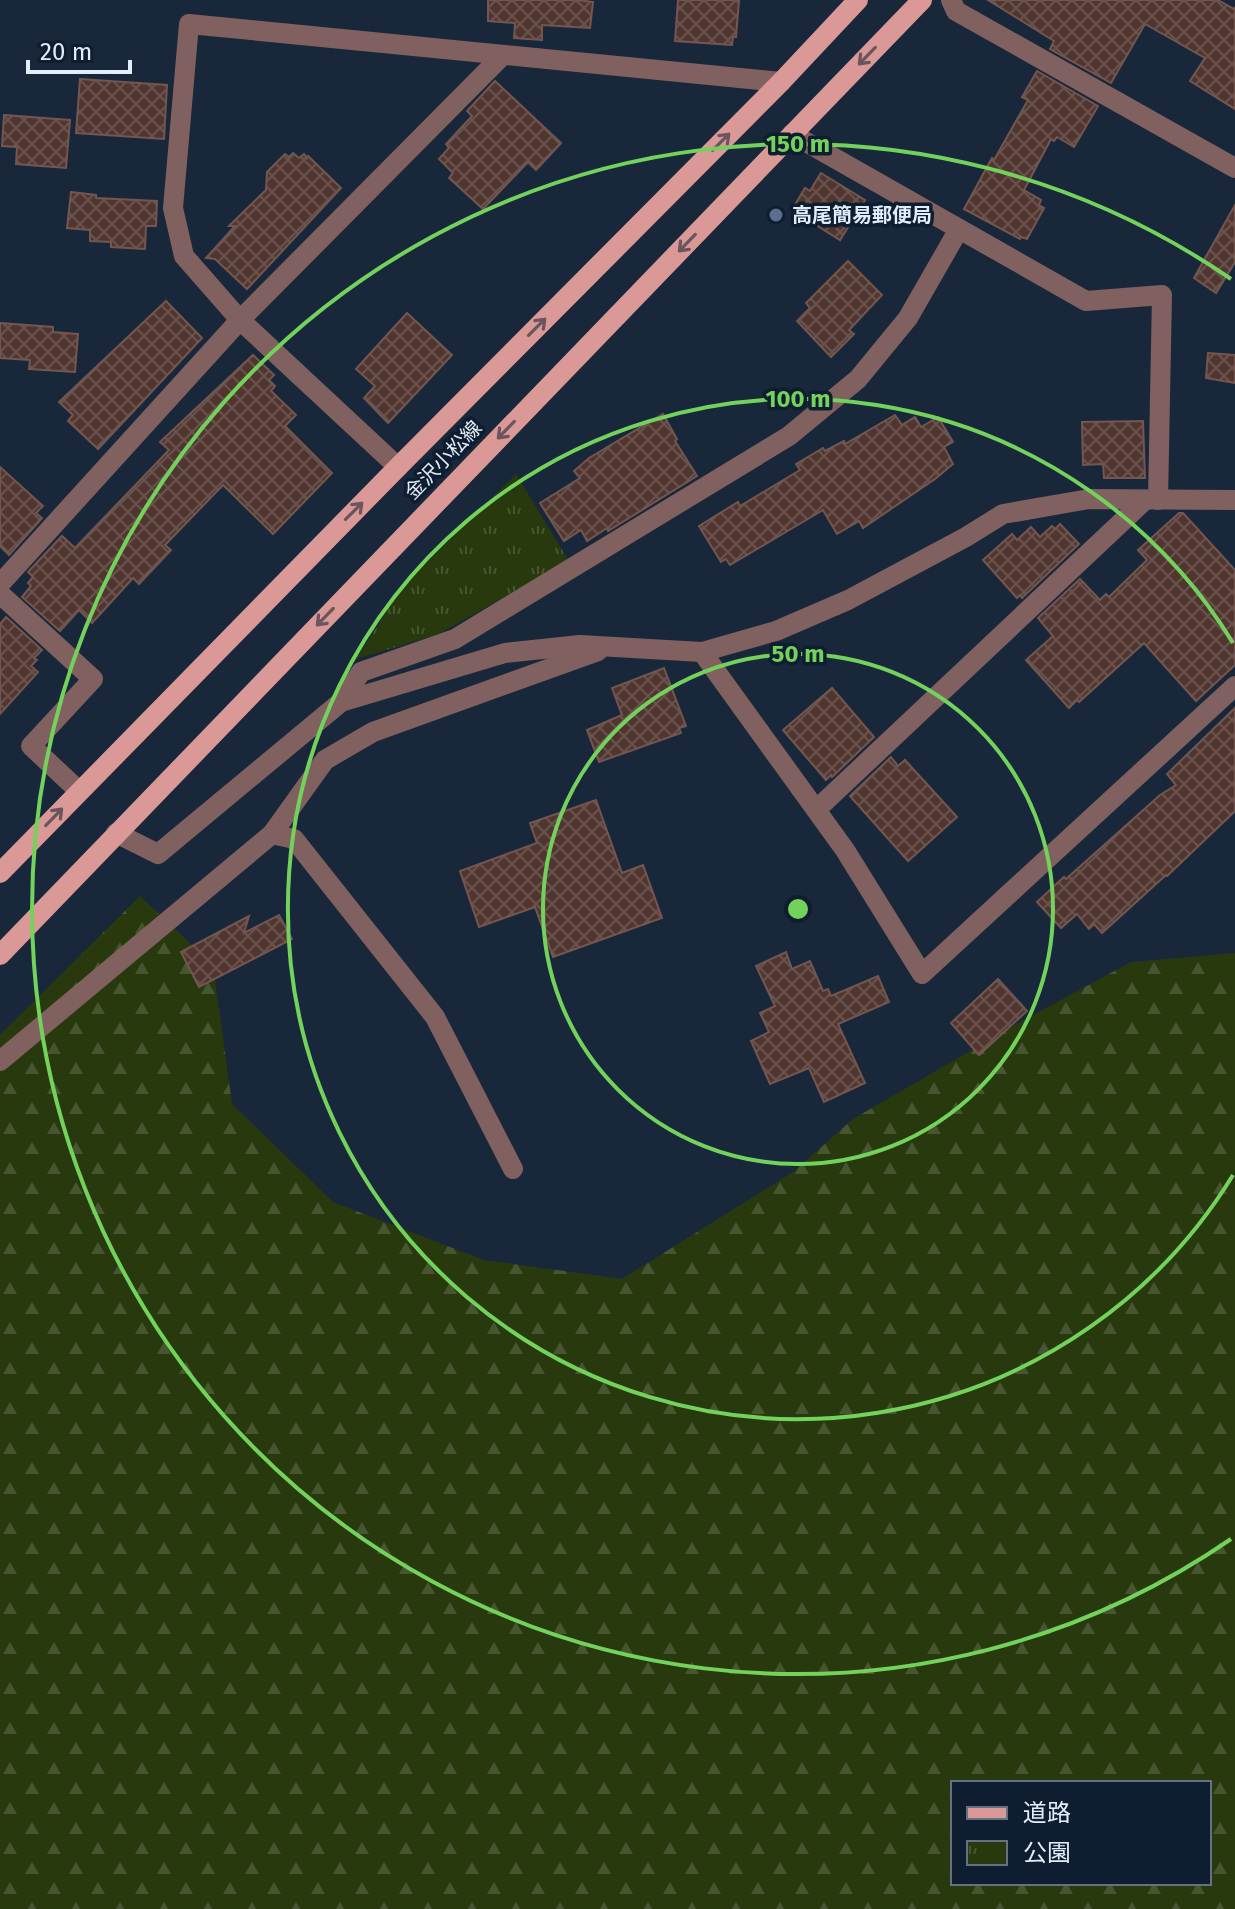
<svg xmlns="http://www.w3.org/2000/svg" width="1235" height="1909" viewBox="0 0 1235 1909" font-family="'Fira Sans','Noto Sans JP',sans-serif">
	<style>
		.forest { fill: url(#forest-firs); fill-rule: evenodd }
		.park { fill: url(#park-tufts) }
		.building { fill: url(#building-cross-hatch); stroke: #745650; stroke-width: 2 }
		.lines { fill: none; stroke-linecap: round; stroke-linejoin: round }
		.minor { stroke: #80615f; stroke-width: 20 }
		.major { stroke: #da9996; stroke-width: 20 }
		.oneway { stroke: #6a555e }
		.ring { fill: none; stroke: #73d25c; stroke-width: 4 }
		.service-dot { fill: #5c6f8a; stroke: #0e1e30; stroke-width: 3 }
		.labels { text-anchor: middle; stroke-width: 7; stroke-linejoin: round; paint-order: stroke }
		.poi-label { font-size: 20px; font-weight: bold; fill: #e2edfa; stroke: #0e1e30; text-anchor: start }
		.street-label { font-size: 20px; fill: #e2edfa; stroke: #0e1e30 }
		.centre { fill: #73d25c; stroke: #0e1e30; stroke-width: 4 }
		.ring-label { font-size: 24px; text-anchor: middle; font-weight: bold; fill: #73d25c; stroke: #0e1e30; stroke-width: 7; stroke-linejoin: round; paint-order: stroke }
	</style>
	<defs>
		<pattern id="forest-firs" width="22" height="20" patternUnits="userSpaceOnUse" patternTransform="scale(2)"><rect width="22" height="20" fill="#28390d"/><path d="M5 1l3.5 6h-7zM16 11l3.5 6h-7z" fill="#475631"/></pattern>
		<pattern id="park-tufts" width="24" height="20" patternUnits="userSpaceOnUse" patternTransform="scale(2)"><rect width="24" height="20" fill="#28390d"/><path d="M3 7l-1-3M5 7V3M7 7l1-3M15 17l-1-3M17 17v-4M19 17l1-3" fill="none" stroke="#475631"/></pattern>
		<pattern id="building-cross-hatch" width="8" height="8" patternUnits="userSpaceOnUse" patternTransform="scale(2)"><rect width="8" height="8" fill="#513630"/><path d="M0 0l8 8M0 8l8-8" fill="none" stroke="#6a534f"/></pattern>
	</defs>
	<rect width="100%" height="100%" fill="#18283a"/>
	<!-- forest -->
	<path class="forest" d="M140 896 213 965 232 1104 333 1202 484 1260 622 1279 793 1172 853 1119 1020 1022 1131 962 1235 953V1909H0V1035ZM953 1783H1209V1883H953Z"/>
	<!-- park -->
	<path class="park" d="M516 474 568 560 439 634 356 659 403 586Z"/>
	<!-- building -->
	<g class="building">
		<path d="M488 0H578L593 2 590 28 542 25V40L514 38 515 23 488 21Z"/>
		<path d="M678 0H739L736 37H733L732 45 675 41Z"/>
		<path d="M988 0H1218L1234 9 1235 7V109L1190 81 1205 58 1145 24 1111 83 1050 49 1054 41Z"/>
		<path d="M1037 71 1098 106 1074 147 1057 137 1054 141 1051 139 1024 190 1041 200 1039 205 1044 208 1027 239 1021 237 1020 239 964 209 992 158 994 160 1028 100 1022 97Z"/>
		<path d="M80 79 167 85 164 139 76 133Z"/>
		<path d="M495 81 561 143 536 170 528 162 483 209 449 178 453 173 439 159 449 148 446 144 472 116 467 111Z"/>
		<path d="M4 115 70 120 66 168 16 164 17 147 2 146Z"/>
		<path d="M293 153 299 158 304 154 307 158 308 156 341 188 247 289 215 259 206 258 235 226H229L266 190 267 172 285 154 289 157Z"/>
		<path d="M821 173 865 200 840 240 792 210 805 188 810 191Z"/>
		<path d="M71 192 96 195V198L157 201 156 226H146L145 249 111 247V242L90 241V230L67 228Z"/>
		<path d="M1235 205V262L1216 293 1194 278Z"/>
		<path d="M848 261 882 295 849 330 854 334 831 357 797 321 810 308 806 303Z"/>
		<path d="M166 301 202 338 98 449 68 421 73 415 59 402Z"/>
		<path d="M407 313 452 355 388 423 364 398 375 386 356 369Z"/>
		<path d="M0 323 53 327V332L78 334 75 372 29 369 30 360 0 358Z"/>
		<path d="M1208 353 1235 355V383L1206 378Z"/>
		<path d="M253 355 274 375 269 380 275 386 271 391 296 415 285 426 332 473 273 534 223 485 165 545 171 550 139 584 133 578 92 623 79 610 60 631 22 597 31 586 28 583 33 577 28 572 62 536 75 548 169 450 160 442Z"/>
		<path d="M663 414 677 439 675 441 697 476 608 531 607 528 587 541 581 530 564 541 540 503 580 478 574 471 589 458Z"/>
		<path d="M895 415 902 425 915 417 921 427 938 417 953 442 944 447 953 464 935 479 863 528 859 521 837 534 823 510 730 565 726 559 721 562 699 526 738 502 740 506 800 470 796 464 823 448 825 451 844 441 845 444Z"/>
		<path d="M1143 421 1145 478H1104L1103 464 1083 465 1082 422Z"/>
		<path d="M0 467 43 506 36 513 42 518 9 555 0 546Z"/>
		<path d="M1179 513H1183L1235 570V665L1196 701 1144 643 1079 702 1077 700 1069 708 1026 660 1053 636 1038 618 1080 579 1100 600 1106 594 1109 597 1147 560 1138 550Z"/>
		<path d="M1060 524 1079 544 1022 598 1020 595 1017 598 983 560 1012 534 1017 540 1031 527 1040 537 1052 526 1055 529Z"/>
		<path d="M6 617 42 650 34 658 37 660 31 666 38 672 0 714V624Z"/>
		<path d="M664 668 686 726 679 728 681 733 599 762 587 730 622 715 612 688Z"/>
		<path d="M832 688 874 737 832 777 831 775 826 780 783 730Z"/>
		<path d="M1235 708V811L1167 876 1166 875 1102 933 1094 924 1089 929 1077 914 1061 928 1037 902 1064 877 1066 879 1160 795 1176 785 1167 774Z"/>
		<path d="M891 757 898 766 905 760 957 817 908 861 850 796Z"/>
		<path d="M596 800 622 873 643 865 662 918 553 957 535 907 479 927 460 871 537 843 530 823Z"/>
		<path d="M279 915 292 939 199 987 181 952 249 916 244 933Z"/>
		<path d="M786 952 792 969 810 961 823 991 828 989 831 996 878 976 889 1002 838 1024 865 1083 824 1102 809 1068 770 1084 751 1041 769 1032 760 1013 775 1006 756 966Z"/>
		<path d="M998 979 1027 1011 979 1055 951 1023Z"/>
	</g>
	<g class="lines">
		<!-- minor -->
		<g class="minor">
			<path d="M951 0 956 11 1235 168"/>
			<path d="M792 134 1086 301 1162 295 1158 500"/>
			<path d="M398 467 240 320 184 256 173 208 189 24 781 82"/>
			<path d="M0 584 240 320 502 56"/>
			<path d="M0 594 93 679 31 746 79 791"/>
			<path d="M702 652 845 850 922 974 1235 686"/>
			<path d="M341 702 361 672 455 639 789 436 858 379 908 318 959 229"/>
			<path d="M817 809 1145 500"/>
			<path d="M116 833 158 854 341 702 505 653 580 645 702 652 776 631 848 600 966 537 1003 514 1089 499 1235 500"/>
			<path d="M272 834 294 839 435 1017 513 1169"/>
			<path d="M0 1061 272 834 325 760 373 732 598 651"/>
		</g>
		<!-- major -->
		<g class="major">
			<path d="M0 873 398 467 781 82 858 0"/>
			<path d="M0 955 922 0"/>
		</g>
	</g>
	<!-- one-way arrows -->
	<defs><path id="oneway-shaft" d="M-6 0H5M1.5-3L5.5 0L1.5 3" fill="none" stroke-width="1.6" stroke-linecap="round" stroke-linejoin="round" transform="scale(2)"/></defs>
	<g class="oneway">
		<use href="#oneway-shaft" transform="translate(867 56) rotate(134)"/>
		<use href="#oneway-shaft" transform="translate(721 142) rotate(-45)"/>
		<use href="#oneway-shaft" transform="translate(687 243) rotate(134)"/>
		<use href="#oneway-shaft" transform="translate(537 327) rotate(-45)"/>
		<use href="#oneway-shaft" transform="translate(506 430) rotate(134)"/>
		<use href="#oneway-shaft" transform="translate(354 511) rotate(-45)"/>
		<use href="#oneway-shaft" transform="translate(325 617) rotate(134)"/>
		<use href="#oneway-shaft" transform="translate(54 817) rotate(-46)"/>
	</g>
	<!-- distance rings -->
	<g class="ring">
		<circle cx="798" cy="909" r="255"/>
		<path d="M1233 1175A510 510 0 1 1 1233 643"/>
		<path d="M1231 1539A765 765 0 1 1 1231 279"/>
	</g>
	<!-- markers -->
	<circle class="service-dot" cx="776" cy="215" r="8"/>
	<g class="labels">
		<!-- poi labels -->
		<g class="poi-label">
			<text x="792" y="222">高尾簡易郵便局</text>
		</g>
		<!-- street labels -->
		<g class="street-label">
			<text transform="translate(443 460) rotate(-46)" y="7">金沢小松線</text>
		</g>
	</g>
	<circle cx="798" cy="909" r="12" class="centre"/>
	<g class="ring-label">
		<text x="798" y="152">150 m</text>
		<text x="798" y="407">100 m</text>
		<text x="798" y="662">50 m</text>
	</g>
	<!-- legend -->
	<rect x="951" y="1781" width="260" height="104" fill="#0e1e30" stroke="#637181" stroke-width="2"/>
	<rect x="967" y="1807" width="40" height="12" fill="#da9996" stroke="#637181" stroke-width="2"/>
	<text x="1023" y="1821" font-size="24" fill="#e2edfa">道路</text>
	<rect x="967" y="1841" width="40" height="24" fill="url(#park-tufts)" stroke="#637181" stroke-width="2"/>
	<text x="1023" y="1861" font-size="24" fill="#e2edfa">公園</text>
	<!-- scale -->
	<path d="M28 60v12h102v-12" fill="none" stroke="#e2edfa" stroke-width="4"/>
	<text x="40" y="60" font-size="24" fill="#e2edfa" stroke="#0e1e30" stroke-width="6" paint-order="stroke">20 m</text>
</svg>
